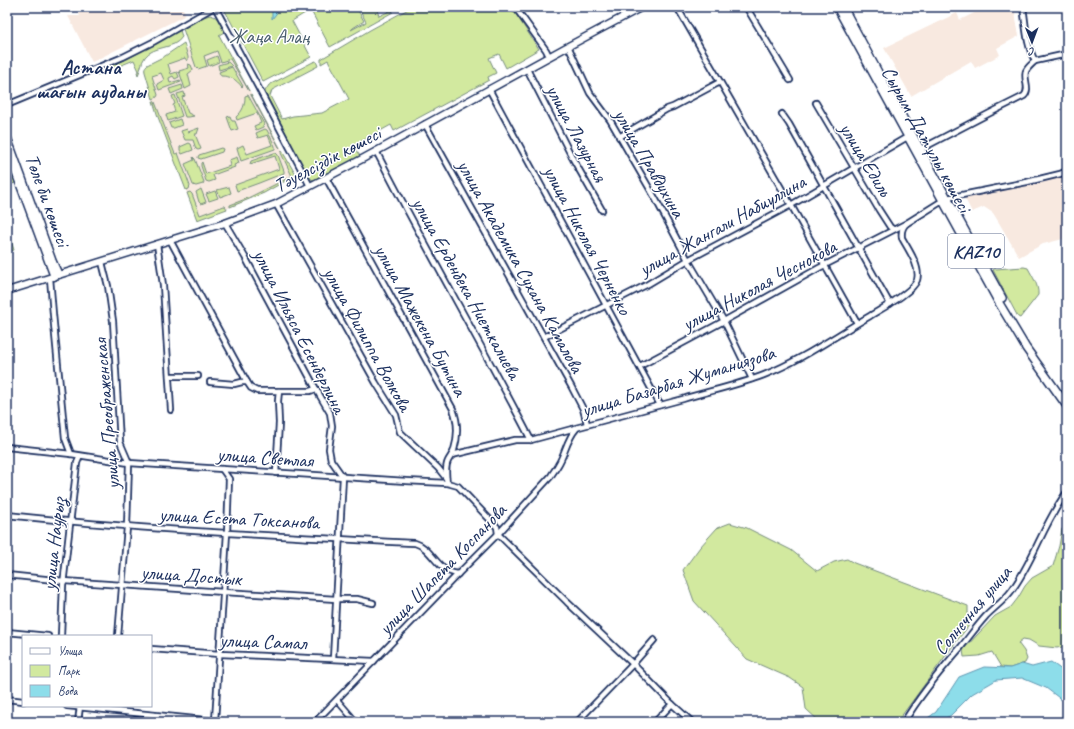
<svg xmlns="http://www.w3.org/2000/svg" width="1074" height="729" viewBox="0 0 1074 729" font-family="Caveat,sans-serif">
	<style>
		.built { fill: #f8e9e0 }
		.green { fill: #d2e99f; stroke: #768c7e }
		.water { fill: #8dddea; stroke: #5f97b2 }
		.lines { fill: none; stroke-linecap: round; stroke-linejoin: round }
		.minor-casing { stroke: #1b2f5e; stroke-width: 8 }
		.major-casing { stroke: #1b2f5e; stroke-width: 9 }
		.highway-casing { stroke: #1b2f5e; stroke-width: 10 }
		.minor { stroke: #fff; stroke-width: 4.5 }
		.major { stroke: #fff; stroke-width: 6 }
		.highway { stroke: #fff; stroke-width: 7 }
		.labels { text-anchor: middle; stroke-width: 3; stroke-linejoin: round; paint-order: stroke }
		.shield { fill: #fff; stroke: #5f6d8e; stroke-width: 1 }
		.shield-label { font-size: 19px; font-weight: bold; fill: #1b2f5e }
		.park-label { font-size: 20px; fill: #495e6e; stroke: #fff }
		.street-label { font-size: 20px; fill: #1b2f5e; stroke: #fff }
		.neighbourhood-label { font-size: 21px; font-weight: bold; fill: #1b2f5e; stroke: #fff }
	</style>
	<rect width="100%" height="100%" fill="#fff"/>
	<filter id="ink" filterUnits="userSpaceOnUse"><feTurbulence type="fractalNoise" baseFrequency=".025" numOctaves="2"/><feDisplacementMap in="SourceGraphic" scale="8" xChannelSelector="R" yChannelSelector="G"/><feConvolveMatrix kernelMatrix="1 2 1 2 8 2 1 2 1" color-interpolation-filters="sRGB"/></filter>
	<g filter="url(#ink)">
		<!-- built -->
		<g class="built">
			<path d="M75 7H182L186 15 92 62 68 16H80Z"/>
			<path d="M986 7H1014L1019 36 997 48 1000 55 975 68 971 61 911 96 884 48 957 13 960 20Z"/>
			<path d="M217 31 296 175 264 193 229 208 197 220 158 117 145 72Z"/>
			<path d="M1067 174V238L1043 244 1019 257 998 221 993 213 984 207 972 212 964 197 1033 184Z"/>
		</g>
		<!-- green -->
		<g class="green">
			<path d="M223 7H301L305 13 292 21 311 57 263 82Z"/>
			<path d="M309 7H356L364 21 353 28 351 30 366 22 359 8 364 7H376L379 16 392 10 393 12 330 47Z"/>
			<path d="M412 7H511L539 49 506 68 499 54 489 58 496 73 488 77 489 80 394 131 391 125 353 146 360 156 314 180 311 179 306 172 266 95 265 91 269 85 313 62 316 61 318 66 272 90 270 96 282 119 293 116 322 113 349 99 328 60 321 64V59L370 30Z"/>
			<path d="M210 15C219 17 222 24 226 31L219 35 249 91 230 59 221 62 217 51 204 56 207 66 198 69 196 67 183 29 203 17Z"/>
			<path d="M180 30 182 37C174 50 154 45 145 57 141 62 141 70 138 75L137 72 139 71 134 60 97 75 96 72 127 59Z"/>
			<path d="M184 43 188 57V60L187 61 185 58 168 64 171 74 177 72 179 77 175 79 173 76 169 78 170 83 180 80 181 82 159 90 157 84 164 80 161 73 152 76 158 95 157 97 153 99 145 72C144 68 145 67 147 65L165 56Z"/>
			<path d="M217 56 219 62 209 66 207 60Z"/>
			<path d="M228 62 232 66 219 70 218 65Z"/>
			<path d="M188 64 191 65 193 70 188 74 191 86 185 89 179 71 189 68Z"/>
			<path d="M232 67 243 86 242 87C236 79 230 76 221 76L219 72Z"/>
			<path d="M182 85 183 89 171 94 169 89Z"/>
			<path d="M184 92 185 96 182 97 188 113 194 116 189 117H185L177 94Z"/>
			<path d="M251 94 280 148 279 147 251 95Z"/>
			<path d="M175 95 182 116 168 121 166 115 175 112 173 105 175 104 172 96Z"/>
			<path d="M248 95 264 124 263 127 256 130 254 126 261 123 257 113 237 120 236 117C243 111 245 105 245 96Z"/>
			<path d="M153 101 155 102 175 154 178 153 190 186 189 189 186 190 158 117Z"/>
			<path d="M230 116 232 121H235L238 129 232 131 227 117Z"/>
			<path d="M180 119 182 125 174 128H171L169 123Z"/>
			<path d="M199 128 197 134H195L201 149 198 150 196 149 193 140H185L181 131 187 129 188 132Z"/>
			<path d="M265 129 267 130 275 146V149L241 161 237 148 243 145 247 154 272 145 268 135 258 138 256 133Z"/>
			<path d="M189 143 191 144 193 150 182 154 180 150V147Z"/>
			<path d="M221 148 223 149 222 152 201 159 198 158V157L199 155Z"/>
			<path d="M282 151 296 175 264 193 230 207V205L248 198 292 176 281 153Z"/>
			<path d="M274 153H276L278 155 284 171V173L259 183 237 191 235 185 279 169 275 156 250 164 251 161Z"/>
			<path d="M7 156 16 181 15 183 7 186Z"/>
			<path d="M193 157 195 159 204 182 203 184 196 186 193 185 185 164 194 160Z"/>
			<path d="M237 157 239 163 234 165 235 167 213 175 215 180 209 182 206 181 201 166V163L202 162 206 174 230 166 229 160Z"/>
			<path d="M229 187 231 193 220 197 217 190Z"/>
			<path d="M201 189 206 202 201 204 199 202 196 192Z"/>
			<path d="M215 191 218 198 209 201 206 194Z"/>
			<path d="M190 192 192 194 200 215 224 206H225L227 209 197 220 187 193Z"/>
			<path d="M7 228 14 250 7 252Z"/>
			<path d="M1024 267 1028 268C1032 276 1039 285 1038 295L1020 318 1018 317 993 270 994 269Z"/>
			<path d="M730 523 747 528 791 550 817 571 834 562 847 559 854 563 968 606V627L955 643 897 722H820L806 709 803 687 790 678 747 659 694 601 683 570 700 547 717 528Z"/>
			<path d="M1067 524V646L1057 648 1039 646 1029 640 1023 639 1018 643 1024 651 1027 659 1025 663 1010 668 1001 667 992 652 979 656 964 657 963 650 995 616 1011 607 1018 598 1025 586 1032 578 1053 566 1059 546 1062 529Z"/>
		</g>
		<!-- water -->
		<g class="water">
			<path d="M272 7H280L276 14 272 19Z"/>
			<path d="M1051 662 1067 674V704L1046 688 1022 678 996 680 972 694 951 715 940 722 928 718 936 712 959 677 984 667 1010 668 1022 664 1032 667Z"/>
		</g>
		<g class="lines">
			<!-- minor casing -->
			<g class="minor-casing">
				<g id="minor">
					<path d="M215 7 258 87 310 186"/>
					<path d="M515 7 546 50 549 56"/>
					<path d="M677 7 791 205 857 323"/>
					<path d="M750 7 748 10 790 80"/>
					<path d="M1023 7C1026 25 1026 45 1035 61L1067 54"/>
					<path d="M568 46 590 93 610 120 655 198 688 260 724 321 752 379"/>
					<path d="M527 69 573 159 602 210"/>
					<path d="M489 89 660 405"/>
					<path d="M816 103 879 210 890 227 893 229"/>
					<path d="M7 105 123 57 153 42 214 7"/>
					<path d="M782 114 789 124 890 304"/>
					<path d="M425 124 571 386 583 409 587 424"/>
					<path d="M619 137 667 109 673 107 720 82"/>
					<path d="M919 150 990 113 1024 96C1031 89 1023 79 1026 71 1028 67 1032 64 1035 61"/>
					<path d="M376 151C426 249 481 343 531 440"/>
					<path d="M326 178 453 409C458 422 458 437 454 450 453 454 450 457 448 461 445 467 446 476 447 483"/>
					<path d="M276 204 376 383 396 415 400 432 438 468 446 478"/>
					<path d="M225 223 245 257 316 389 330 413 332 426 329 449 331 460 343 477 333 659"/>
					<path d="M170 240 247 382 251 388 257 391H279L278 401 279 423 276 473"/>
					<path d="M157 244 163 285 171 410"/>
					<path d="M102 262 108 286 113 321 120 442 129 463 127 527 118 636"/>
					<path d="M50 278 53 314 65 438 71 454"/>
					<path d="M544 337 648 284 688 260 791 205 909 136"/>
					<path d="M640 366 724 321 819 268 907 223 947 198 1027 182 1060 174 1067 171"/>
					<path d="M169 376H198"/>
					<path d="M210 382 234 384 242 382H247"/>
					<path d="M279 391H310L316 389"/>
					<path d="M7 447 71 454 129 463 406 481 447 483 458 486 497 527 498 534 567 602 633 664 672 704 692 722"/>
					<path d="M452 455 515 440H531C582 426 632 413 683 399 710 391 738 385 764 375 802 360 835 336 870 316 881 309 913 292 917 280 921 267 908 249 902 238 901 232 902 227 907 223"/>
					<path d="M7 515C143 530 279 536 415 543 429 547 434 562 446 570 449 572 454 573 458 574"/>
					<path d="M7 575 64 581 224 592 336 599H357L373 603"/>
					<path d="M7 632 48 636"/>
					<path d="M61 636 63 585 77 463 80 456"/>
					<path d="M151 649 220 654 374 661"/>
					<path d="M7 699 23 701"/>
					<path d="M337 700 356 722"/>
					<path d="M67 706 224 722"/>
					<path d="M215 721 227 533 229 479 222 469"/>
					<path d="M78 722 80 706"/>
					<path d="M315 722 458 574 498 534 551 476C553 472 556 469 558 465 565 454 567 439 576 429"/>
					<path d="M577 722 633 664 654 640"/>
					<path d="M655 722 672 704"/>
					<path d="M904 722C920 695 940 671 961 647 969 637 977 626 986 616 995 607 1005 600 1012 590 1034 560 1044 522 1067 492"/>
				</g>
			</g>
			<!-- major casing -->
			<g class="major-casing">
				<g id="major">
					<path d="M7 136 53 262 59 275"/>
					<path d="M7 150 54 277"/>
					<path d="M7 291 225 223 276 204 364 158 563 49 642 7"/>
				</g>
			</g>
			<!-- highway casing -->
			<g class="highway-casing">
				<g id="highway">
					<path d="M837 7 999 303 1026 348 1067 406"/>
					<path d="M843 7 887 89 1002 298"/>
				</g>
			</g>
			<!-- minor -->
			<use href="#minor" class="minor"/>
			<!-- major -->
			<use href="#major" class="major"/>
			<!-- highway -->
			<use href="#highway" class="highway"/>
		</g>
	</g>
	<g class="labels">
		<!-- shield labels -->
		<rect class="shield" x="948" y="234" width="56" height="34" rx="3"/>
		<g class="shield-label">
			<text x="976" y="258">KAZ10</text>
		</g>
		<!-- park labels -->
		<g class="park-label">
			<text x="269" y="43">Жаңа Алаң</text>
		</g>
		<!-- street labels -->
		<g class="street-label">
			<text transform="translate(577 133) rotate(62)" y="7">улица Лазурная</text>
			<text transform="translate(927 139) rotate(61)" y="7">Сырым Датұлы көшесі</text>
			<text transform="translate(327 159) rotate(-28)" y="7">Тәуелсіздік көшесі</text>
			<text transform="translate(866 159) rotate(59)" y="7">улица Едиль</text>
			<text transform="translate(650 163) rotate(60)" y="7">улица Правдухина</text>
			<text transform="translate(48 200) rotate(70)" y="7">Төле би көшесі</text>
			<text transform="translate(722 225) rotate(-29)" y="7">улица Жангали Набиуллина</text>
			<text transform="translate(588 240) rotate(62)" y="7">улица Николая Черненко</text>
			<text transform="translate(521 266) rotate(61)" y="7">улица Академика Сухана Камалова</text>
			<text transform="translate(759 285) rotate(-28)" y="7">улица Николая Чеснокова</text>
			<text transform="translate(467 288) rotate(61)" y="7">улица Ерденбека Ниеткалиева</text>
			<text transform="translate(421 320) rotate(61)" y="7">улица Мажекена Бутина</text>
			<text transform="translate(300 331) rotate(63)" y="7">улица Ильяса Есенберлина</text>
			<text transform="translate(368 339) rotate(61)" y="7">улица Филиппа Волкова</text>
			<text transform="translate(678 381) rotate(-17)" y="7">улица Базарбая Жуманиязова</text>
			<text transform="translate(106 414) rotate(-95)" y="7">улица Преображенская</text>
			<text transform="translate(265 457) rotate(4)" y="7">улица Светлая</text>
			<text transform="translate(239 518) rotate(3)" y="7">улица Есета Токсанова</text>
			<text transform="translate(53 544) rotate(-84)" y="7">улица Наурыз</text>
			<text transform="translate(442 569) rotate(-46)" y="7">улица Шапета Коспанова</text>
			<text transform="translate(191 575) rotate(4)" y="7">улица Достык</text>
			<text transform="translate(972 610) rotate(-50)" y="7">Солнечная улица</text>
			<text transform="translate(263 641) rotate(2)" y="7">улица Самал</text>
		</g>
		<!-- neighbourhood labels -->
		<g class="neighbourhood-label">
			<text x="91" y="74">Астана<tspan x="91" dy="24">шағын ауданы</tspan></text>
		</g>
	</g>
	<!-- margin -->
	<rect width="1074" height="729" fill="none" stroke="#fff" stroke-width="24"/>
	<rect x="12" y="12" width="1050" height="705" fill="none" stroke="#1b2f5e" stroke-width="1.5" filter="url(#ink)"/>
	<!-- legend -->
	<rect x="22" y="635" width="130" height="72" fill="#ffffff" stroke="#a4acbf"/>
	<rect x="30" y="648" width="20" height="6" fill="#ffffff" stroke="#a4acbf"/>
	<text x="58" y="655" font-size="12" fill="#1b2f5e">Улица</text>
	<rect x="30" y="665" width="20" height="12" fill="#d2e99f" stroke="#a4acbf"/>
	<text x="58" y="675" font-size="12" fill="#1b2f5e">Парк</text>
	<rect x="30" y="685" width="20" height="12" fill="#8dddea" stroke="#a4acbf"/>
	<text x="58" y="695" font-size="12" fill="#1b2f5e">Вода</text>
	<!-- north arrow -->
	<g transform="translate(1032 42) rotate(179)" stroke="#ffffff" stroke-width="3" paint-order="stroke">
	<path d="M0-3L7 15L0 10L-7 15Z" fill="#1b2f5e"/>
	<text y="-6" font-size="11" font-weight="bold" text-anchor="middle" fill="#1b2f5e">С</text>
	</g>
</svg>
